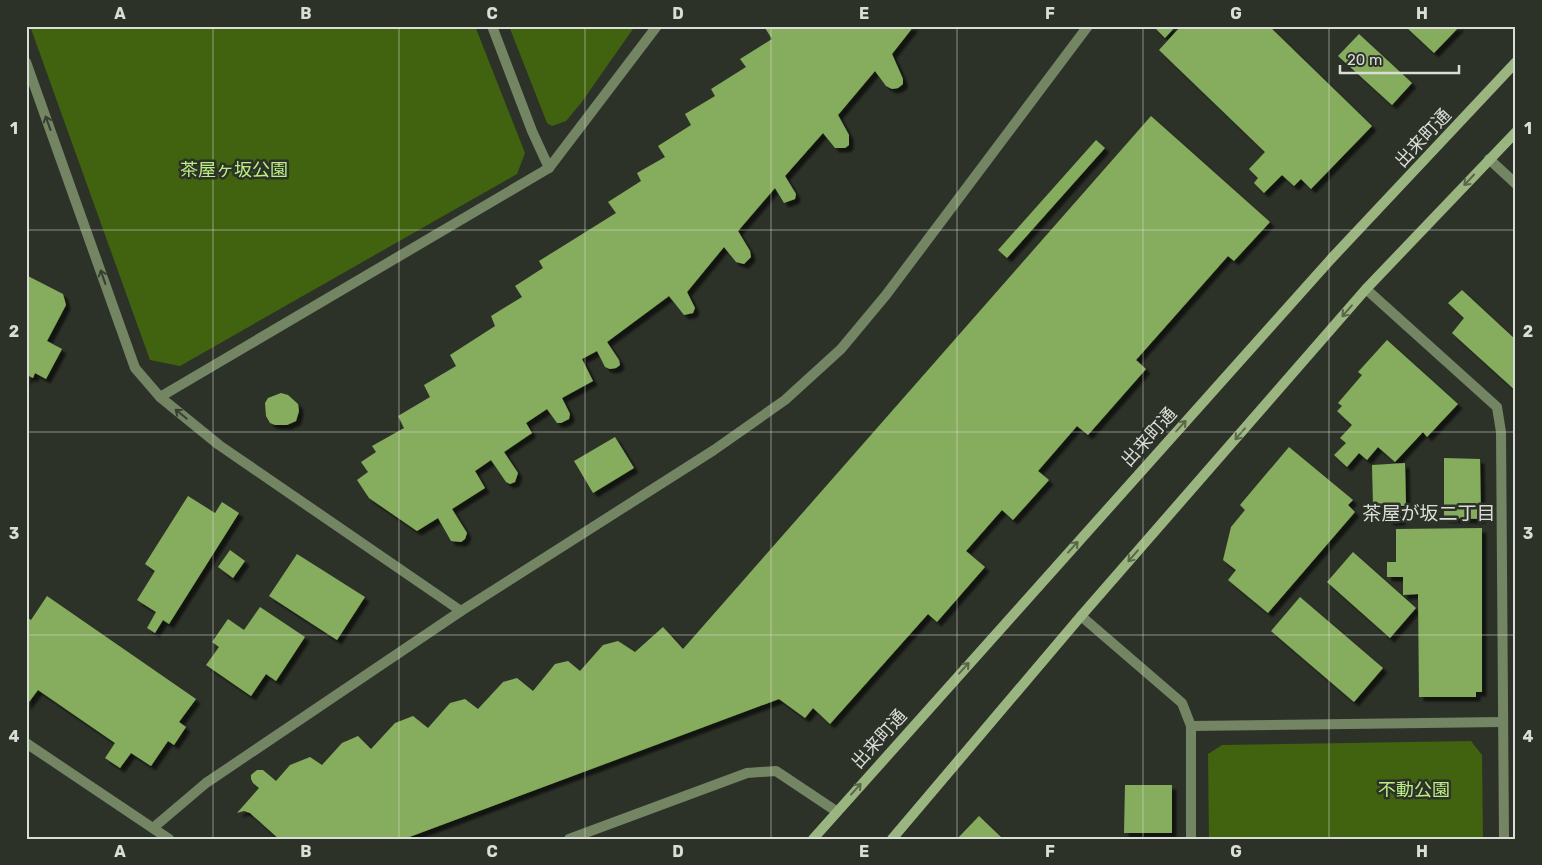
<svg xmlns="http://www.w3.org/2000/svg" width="1542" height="865" viewBox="0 0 1542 865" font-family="Rubik,'Noto Sans JP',sans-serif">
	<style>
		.green { fill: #41620f }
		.building { fill: #86ac5d; filter: url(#shadow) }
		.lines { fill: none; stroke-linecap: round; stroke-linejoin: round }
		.lane { stroke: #748564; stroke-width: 10 }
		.street { stroke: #748564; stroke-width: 10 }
		.secondary { stroke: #9bb580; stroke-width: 10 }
		.oneway { stroke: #383e32 }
		.oneway2 { stroke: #59664c }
		.grid { fill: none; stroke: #daded8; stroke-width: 1; stroke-opacity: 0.55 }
		.labels { text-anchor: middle; stroke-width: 5; stroke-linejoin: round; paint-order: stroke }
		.street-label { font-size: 18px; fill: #daded8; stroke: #2d3229 }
		.park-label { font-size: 18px; fill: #bcee84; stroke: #2d3229 }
		.neighbourhood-label { font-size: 19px; fill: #daded8; stroke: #2d3229 }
		.neatline { fill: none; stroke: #daded8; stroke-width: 2 }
		.grid-label { font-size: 16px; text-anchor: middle; font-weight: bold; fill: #daded8 }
	</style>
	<defs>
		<filter id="shadow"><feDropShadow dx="4.5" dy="4.5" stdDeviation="1" flood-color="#0009"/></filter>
	</defs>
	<rect width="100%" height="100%" fill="#2d3229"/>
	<!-- green -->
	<g class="green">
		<path d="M30 26H475L525 153 517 174 180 366 150 360Z"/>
		<path d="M509 26H635L581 103 566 121 552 126 547 123Z"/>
		<path d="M1471 741 1482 755 1483 839H1209L1208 754 1222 745Z"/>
	</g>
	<!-- building -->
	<g class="building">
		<path d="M768 26H914L892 54 903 79V84L898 88 892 89 886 86 875 71 838 115 849 135V145L845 148H835L823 133 785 176 796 194 795 199 784 203 775 188 738 231 750 251 751 257 744 264 736 262 724 247 687 292 695 308 693 313 684 315 669 296 607 342 619 360 620 365 616 368 610 369 605 367 597 351 582 359 593 381 562 398 570 414 569 419 561 423H557L547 409 526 423 532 433 504 452 518 473 515 482 510 484 506 482 491 460 475 471 485 488 452 509 467 533 465 539 461 542 451 541 438 518 417 531 369 498 357 480 368 472 361 462 376 452 372 446 404 428 398 416 430 397 424 385 456 366 450 355 495 326 491 316 522 297 515 286 543 268 539 261 616 213 608 202 641 181 637 173 665 157 658 146 691 125 685 114 715 96 711 89 746 67 740 59 772 39 765 28Z"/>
		<path d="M1153 26H1176L1165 38Z"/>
		<path d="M1181 26H1269L1372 126 1311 189 1301 179 1294 186 1282 175 1264 193 1254 183 1258 178 1249 169 1265 152 1159 50Z"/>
		<path d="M1405 26H1460L1434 53Z"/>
		<path d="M1359 34 1412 83 1392 105 1338 56Z"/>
		<path d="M1151 116 1270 222 1234 261 1228 256 1136 360 1146 369 1088 435 1077 426 1038 471 1049 480 1013 520 1002 510 966 551 985 567 937 622 928 614 830 724 813 708 805 718 779 699 404 839H279L250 813 244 811 237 813 259 788 253 783 251 779V775L257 770H263L276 781 290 765 310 757 322 765 342 743 358 736 371 749 395 723 413 716 428 728 450 703 465 699 478 709 503 682 517 678 533 691 555 664 568 661 580 671 603 645 618 641 635 652 663 627 683 649Z"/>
		<path d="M1096 140 1105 148 1007 258 998 250Z"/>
		<path d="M26 275 63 294 66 305 47 341 62 349 46 379 35 373 33 378 29 376 26 381Z"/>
		<path d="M1462 290 1516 340V391L1452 333 1464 318 1448 303Z"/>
		<path d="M1387 340 1458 404 1427 437 1423 432 1395 462 1378 447 1367 460 1359 453 1347 467 1334 455 1346 443 1340 438 1352 425 1337 411 1342 406 1338 403 1362 375 1358 372Z"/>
		<path d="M281 393 288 395 298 404 299 411 296 421 287 425H275L270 423 266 416 265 403 268 398Z"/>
		<path d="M615 437 634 468 593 493 574 461Z"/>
		<path d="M1289 447 1353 500 1348 505 1355 512 1268 613 1228 580 1236 570 1223 560 1231 527 1245 510 1240 505Z"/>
		<path d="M1444 458 1480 459 1481 519 1444 518Z"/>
		<path d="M1405 463 1406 506H1373L1372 465Z"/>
		<path d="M188 496 215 513 222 502 239 513 169 624 163 620 155 633 147 628 156 612 137 600 155 571 145 564Z"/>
		<path d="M1388 508H1401V521H1389Z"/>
		<path d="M1482 528V692H1476V697H1419L1418 594 1403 595V577H1387V562H1396V529Z"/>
		<path d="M230 550 245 561 233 578 218 567Z"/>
		<path d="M1353 552 1416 608 1390 638 1327 582Z"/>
		<path d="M297 554 365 597 337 640 269 596Z"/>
		<path d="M47 596 196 699 179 722 186 727 174 745 168 741 151 766 131 753 120 768 105 758 115 743 38 690 26 706V617L31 620Z"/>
		<path d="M1300 597 1383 668 1354 702 1271 631Z"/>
		<path d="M260 607 305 637 276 681 266 674 251 696 206 665 219 647 212 642 228 619 244 630Z"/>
		<path d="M1125 785H1172V833H1124Z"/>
		<path d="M979 816 1003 839H957Z"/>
	</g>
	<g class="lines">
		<!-- lane -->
		<g class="lane">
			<path d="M1489 159 1516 184"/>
			<path d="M461 611 714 450 785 400 841 349 886 295 1088 26"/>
		</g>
		<!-- street -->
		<g class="street">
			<path d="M492 26 532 131 549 168"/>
			<path d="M26 62 135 368 160 397 219 445 461 611 206 783 153 828"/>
			<path d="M1366 289 1497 407 1501 432 1504 839"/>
			<path d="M160 397 549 168 657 26"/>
			<path d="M1081 616 1182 703 1191 726V839"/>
			<path d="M1191 726 1502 722"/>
			<path d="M26 743 169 839"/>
			<path d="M569 839 747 773 776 771 836 811"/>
		</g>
		<!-- secondary -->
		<g class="secondary">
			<path d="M813 839 1331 259 1516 62"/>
			<path d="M892 839 1081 616 1366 289 1516 132"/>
		</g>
	</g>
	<!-- one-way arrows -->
	<defs><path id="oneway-shaft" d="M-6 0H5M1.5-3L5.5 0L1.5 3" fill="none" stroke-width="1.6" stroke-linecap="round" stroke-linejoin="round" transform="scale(1.25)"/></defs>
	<g class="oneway">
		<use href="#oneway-shaft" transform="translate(48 123) rotate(-110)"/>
		<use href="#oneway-shaft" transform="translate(103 277) rotate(-109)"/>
		<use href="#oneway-shaft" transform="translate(181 414) rotate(-141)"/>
	</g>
	<g class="oneway2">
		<use href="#oneway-shaft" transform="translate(1469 180) rotate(133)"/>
		<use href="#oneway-shaft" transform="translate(1347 311) rotate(131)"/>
		<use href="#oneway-shaft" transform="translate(1181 426) rotate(-48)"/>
		<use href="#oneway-shaft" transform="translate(1240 434) rotate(131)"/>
		<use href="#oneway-shaft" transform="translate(1073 547) rotate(-48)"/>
		<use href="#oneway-shaft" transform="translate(1133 556) rotate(131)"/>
		<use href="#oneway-shaft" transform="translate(964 668) rotate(-48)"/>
		<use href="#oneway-shaft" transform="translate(856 789) rotate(-48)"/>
	</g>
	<!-- grid -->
	<path class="grid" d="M213 26V839M399 26V839M585 26V839M771 26V839M957 26V839M1143 26V839M1329 26V839M26 230H1516M26 432H1516M26 635H1516"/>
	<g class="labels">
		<!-- street labels -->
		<g class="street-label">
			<text transform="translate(1423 138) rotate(-47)" y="6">出来町通</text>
			<text transform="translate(1149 437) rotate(-48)" y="6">出来町通</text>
			<text transform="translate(879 739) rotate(-48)" y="6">出来町通</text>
		</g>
		<!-- park labels -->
		<g class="park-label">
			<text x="234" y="176">茶屋ヶ坂公園</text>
			<text x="1414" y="796">不動公園</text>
		</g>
		<!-- neighbourhood labels -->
		<g class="neighbourhood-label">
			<text x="1429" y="520">茶屋が坂二丁目</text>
		</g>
	</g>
	<!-- border -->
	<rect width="1542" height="865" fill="none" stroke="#2d3229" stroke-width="55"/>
	<!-- scale -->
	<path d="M1340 65v8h119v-8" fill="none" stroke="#daded8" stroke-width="2.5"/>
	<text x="1347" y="65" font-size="15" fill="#daded8" stroke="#2d3229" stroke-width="4" paint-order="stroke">20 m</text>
	<rect x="28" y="28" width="1486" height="810" class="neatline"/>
	<g class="grid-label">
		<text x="120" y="19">A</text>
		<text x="306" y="19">B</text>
		<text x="492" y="19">C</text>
		<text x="678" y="19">D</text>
		<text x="864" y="19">E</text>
		<text x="1050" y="19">F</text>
		<text x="1236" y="19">G</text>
		<text x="1422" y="19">H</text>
		<text x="14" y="134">1</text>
		<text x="1528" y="134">1</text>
		<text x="14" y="337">2</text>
		<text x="1528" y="337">2</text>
		<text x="14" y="539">3</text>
		<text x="1528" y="539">3</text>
		<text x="14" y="742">4</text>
		<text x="1528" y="742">4</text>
		<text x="120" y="857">A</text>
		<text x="306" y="857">B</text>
		<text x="492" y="857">C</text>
		<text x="678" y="857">D</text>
		<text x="864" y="857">E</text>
		<text x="1050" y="857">F</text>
		<text x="1236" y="857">G</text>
		<text x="1422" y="857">H</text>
	</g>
</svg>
